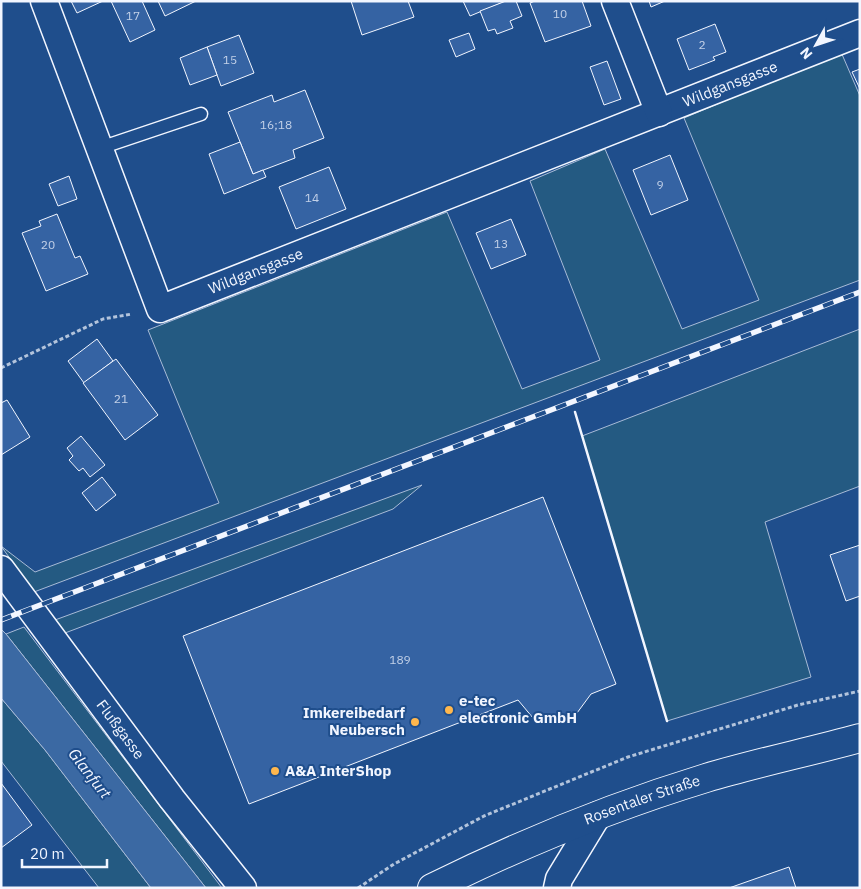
<svg xmlns="http://www.w3.org/2000/svg" width="861" height="889" viewBox="0 0 861 889" font-family="'IBM Plex Sans',sans-serif">
	<style>
		.green { fill: #245a82; stroke: #a8bbd7 }
		.water { fill: #3b69a3; stroke: #a8bbd7 }
		.building { fill: #3563a3; stroke: #f2f6ff }
		.lines { fill: none; stroke-linecap: round; stroke-linejoin: round }
		.lane-casing { stroke: #f2f6ff; stroke-width: 15 }
		.street-casing { stroke: #f2f6ff; stroke-width: 29 }
		.primary-casing { stroke: #f2f6ff; stroke-width: 30 }
		.path { stroke: #b3c4dc; stroke-width: 3; stroke-dasharray: 4 2.5; stroke-linecap: butt }
		.lane { stroke: #1f4e8c; stroke-width: 12 }
		.street { stroke: #1f4e8c; stroke-width: 26 }
		.primary { stroke: #1f4e8c; stroke-width: 28 }
		.rail-casing { stroke: #f2f6ff; stroke-width: 5.5 }
		.rail { stroke: #1f4e8c; stroke-width: 4; stroke-dasharray: 11; stroke-linecap: butt }
		.wall { stroke: #f2f6ff; stroke-width: 2.5 }
		.poi-dot { fill: #ffb74d; stroke: #1f4e8c; stroke-width: 2 }
		.labels { text-anchor: middle; stroke-width: 4; stroke-linejoin: round; paint-order: stroke }
		.number-label { font-size: 12px; fill: #c3d1e8 }
		.street-label { font-size: 15px; fill: #f2f6ff; stroke: #1f4e8c }
		.poi-label { font-size: 15px; font-weight: bold; fill: #f2f6ff; stroke: #1f4e8c; text-anchor: start }
		.water-label { font-size: 16px; font-style: italic; fill: #f2f6ff; stroke: #1f4e8c }
	</style>
	<rect width="100%" height="100%" fill="#1f4e8c"/>
	<!-- green -->
	<g class="green">
		<path d="M841 52 860 96V280L34 592 1 546 35 572 219 503 148 330 447 212 522 389 600 360 530 181 605 149 682 329 759 300 684 118Z"/>
		<path d="M860 329V486L765 522 811 677 667 721 582 436Z"/>
		<path d="M422 485 393 509 65 633 55 620Z"/>
		<path d="M24 627 222 888H206L6 634Z"/>
		<path d="M1 698 45 750 151 888H99L1 761Z"/>
	</g>
	<!-- water -->
	<path class="water" d="M1 629 6 634 206 888H151L45 750 1 698Z"/>
	<!-- building -->
	<g class="building">
		<path d="M71 1H103L77 13Z"/>
		<path d="M111 1H142L155 30 130 42Z"/>
		<path d="M158 1H196L165 16Z"/>
		<path d="M351 1H408L414 17 362 35Z"/>
		<path d="M463 1H506L470 16Z"/>
		<path d="M506 1H516L522 16 510 21 513 28 497 34 495 29 488 31 480 11Z"/>
		<path d="M535 1H582L591 26 545 42 530 3Z"/>
		<path d="M649 1H665L651 7Z"/>
		<path d="M715 24 726 52 713 57 715 60 689 70 677 39Z"/>
		<path d="M469 33 475 49 456 57 449 40Z"/>
		<path d="M239 35 254 73 221 86 207 47Z"/>
		<path d="M207 47 217 75 190 85 180 58Z"/>
		<path d="M607 61 621 99 604 105 590 67Z"/>
		<path d="M860 69V89L852 72Z"/>
		<path d="M305 90 324 138 293 150 295 158 253 174 228 112 272 95 274 102Z"/>
		<path d="M240 142 253 174 263 170 266 177 224 194 209 154Z"/>
		<path d="M670 155 688 200 651 215 633 170Z"/>
		<path d="M329 167 346 209 296 229 279 187Z"/>
		<path d="M69 176 77 199 58 206 49 184Z"/>
		<path d="M57 214 75 258 80 256 88 274 46 291 22 233 41 226 39 221Z"/>
		<path d="M511 219 526 255 491 269 476 233Z"/>
		<path d="M97 339 113 361 84 383 68 361Z"/>
		<path d="M116 359 158 415 125 440 83 383Z"/>
		<path d="M7 400 30 437 1 455V403Z"/>
		<path d="M81 436 105 465 90 477 83 468 79 471 69 460 73 456 67 448Z"/>
		<path d="M102 477 116 495 96 511 82 493Z"/>
		<path d="M543 497 616 684 591 694 577 713 554 722 533 718 518 700 249 804 183 636Z"/>
		<path d="M860 545V596L846 601 830 555Z"/>
		<path d="M1 783 32 825 1 848Z"/>
		<path d="M789 867 796 888H729Z"/>
	</g>
	<g class="lines">
		<!-- lane casing -->
		<g class="lane-casing">
			<path id="lane" d="M100 148 201 114"/>
		</g>
		<!-- street casing -->
		<g class="street-casing">
			<g id="street">
				<path id="s1" d="M44 1 160 309 860 33"/>
				<path d="M615 1 659 113"/>
				<path id="s2" d="M1 569 172 799 243 888"/>
				<path d="M557 888 559 879 598 815"/>
			</g>
		</g>
		<!-- primary casing -->
		<g class="primary-casing">
			<g id="primary">
				<path id="s3" d="M432 888C521 844 611 807 706 778 756 763 809 752 860 738"/>
			</g>
		</g>
		<!-- path -->
		<g class="path">
			<path d="M1 368 103 319 132 314"/>
			<path d="M358 888 394 864 484 816 628 757 798 705 860 691"/>
		</g>
		<!-- lane -->
		<use href="#lane" class="lane"/>
		<!-- street -->
		<use href="#street" class="street"/>
		<!-- primary -->
		<use href="#primary" class="primary"/>
		<!-- rail casing -->
		<g class="rail-casing">
			<path id="rail" d="M1 620 860 292"/>
		</g>
		<!-- rail -->
		<use href="#rail" class="rail"/>
		<!-- wall -->
		<path class="wall" d="M575 412 667 721"/>
	</g>
	<!-- markers -->
	<g class="poi-dot">
		<circle cx="449" cy="710" r="5"/>
		<circle cx="415" cy="722" r="5"/>
		<circle cx="275" cy="771" r="5"/>
	</g>
	<g class="labels">
		<!-- number labels -->
		<g class="number-label">
			<text x="560" y="18">10</text>
			<text x="133" y="20">17</text>
			<text x="702" y="49">2</text>
			<text x="230" y="64">15</text>
			<text x="276" y="129">16;18</text>
			<text x="660" y="189">9</text>
			<text x="312" y="202">14</text>
			<text x="501" y="248">13</text>
			<text x="48" y="249">20</text>
			<text x="121" y="403">21</text>
			<text x="400" y="664">189</text>
		</g>
		<!-- street labels -->
		<g class="street-label">
			<text dy="5" stroke="none"><textPath href="#s1" startOffset="942">Wildgansgasse</textPath></text>
			<text dy="5" stroke="none"><textPath href="#s1" startOffset="432">Wildgansgasse</textPath></text>
			<text dy="5" stroke="none"><textPath href="#s2" startOffset="200">Flußgasse</textPath></text>
			<text dy="5" stroke="none"><textPath href="#s3" startOffset="228">Rosentaler Straße</textPath></text>
		</g>
		<!-- poi labels -->
		<g class="poi-label">
			<text x="459" y="706">e-tec<tspan x="459" dy="17">electronic GmbH</tspan></text>
			<text x="405" y="718" text-anchor="end">Imkereibedarf<tspan x="405" dy="17">Neubersch</tspan></text>
			<text x="285" y="776">A&amp;A InterShop</text>
		</g>
		<!-- water labels -->
		<g class="water-label">
			<text transform="translate(90 773) rotate(52)" y="6">Glanfurt</text>
		</g>
	</g>
	<!-- border -->
	<rect width="861" height="889" fill="none" stroke="#f2f6ff" stroke-width="5"/>
	<!-- north arrow -->
	<g transform="translate(816 45) rotate(230)" stroke="#1f4e8c" stroke-width="4" paint-order="stroke">
	<path d="M0-4L9 19L0 12L-9 19Z" fill="#f2f6ff"/>
	<text y="-8" font-size="14" font-weight="bold" text-anchor="middle" fill="#f2f6ff">N</text>
	</g>
	<!-- scale -->
	<path d="M22 859v8h85v-8" fill="none" stroke="#f2f6ff" stroke-width="2.5"/>
	<text x="30" y="859" font-size="15" fill="#f2f6ff" stroke="#1f4e8c" stroke-width="4" paint-order="stroke">20 m</text>
</svg>
